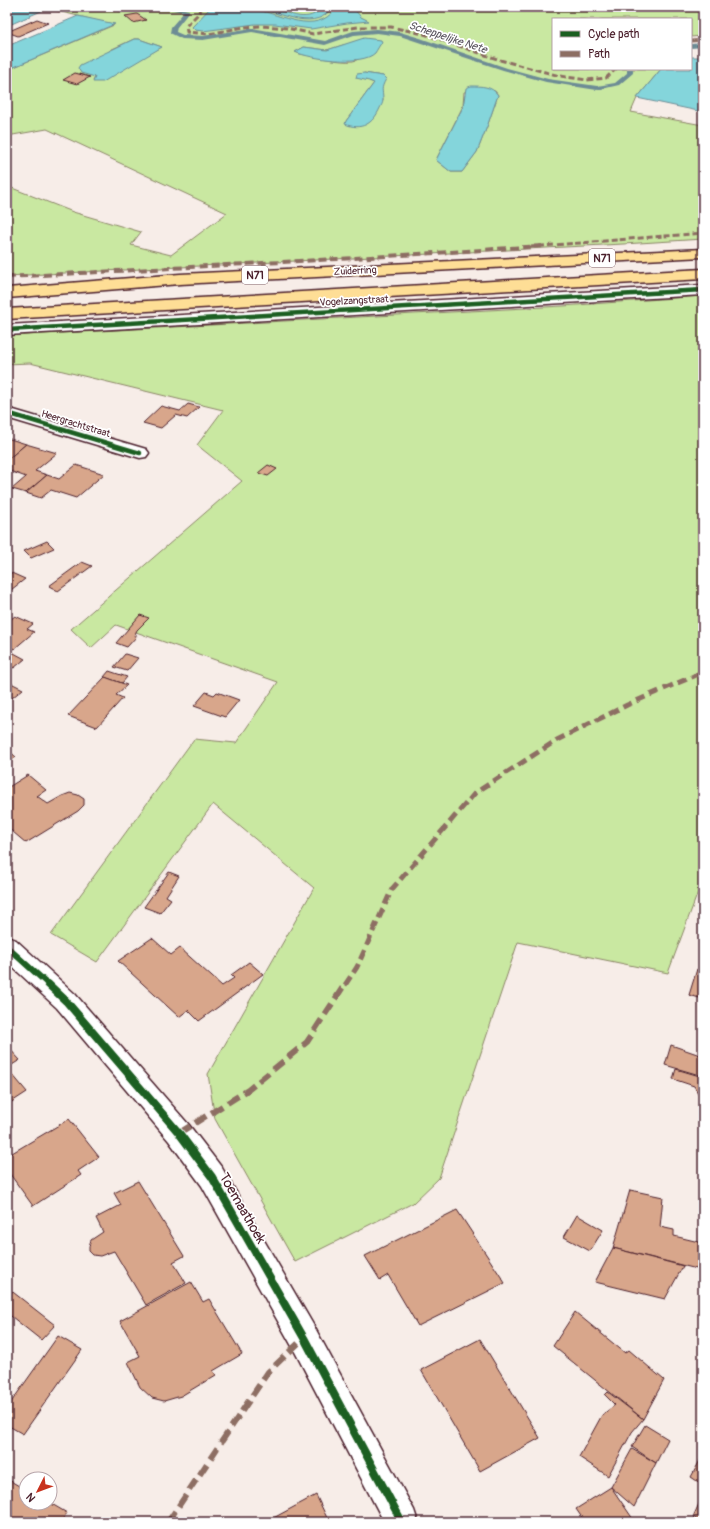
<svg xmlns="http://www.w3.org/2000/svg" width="710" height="1529" viewBox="0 0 710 1529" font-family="Pangolin,sans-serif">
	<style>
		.green { fill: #c9e8a1; stroke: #8a8466; fill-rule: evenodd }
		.water { fill: #84d5db; stroke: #6d8c95 }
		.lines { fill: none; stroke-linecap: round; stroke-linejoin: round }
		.stream { fill: #6d8c95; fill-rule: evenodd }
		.building { fill: #d8a68b; stroke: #4a1f2b }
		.street-casing { stroke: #4a1f2b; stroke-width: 3 }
		.highway-casing { stroke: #4a1f2b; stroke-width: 3 }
		.street { fill: #fff; fill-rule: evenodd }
		.highway { fill: #fede96; fill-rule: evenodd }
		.quiet-far3 { stroke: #8d6e63; stroke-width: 3; stroke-dasharray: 6 3; stroke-linecap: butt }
		.quiet-far2 { stroke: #8d6e63; stroke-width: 4; stroke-dasharray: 8 4; stroke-linecap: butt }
		.quiet-far1 { stroke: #8d6e63; stroke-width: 5; stroke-dasharray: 10 5; stroke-linecap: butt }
		.quiet { stroke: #8d6e63; stroke-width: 6; stroke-dasharray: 13 6; stroke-linecap: butt }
		.cycleway-far2-casing { stroke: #fff; stroke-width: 6 }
		.cycleway-far1-casing { stroke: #fff; stroke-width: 8 }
		.cycleway-casing { stroke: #fff; stroke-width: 10 }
		.cycleway-far2 { stroke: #1b5e20; stroke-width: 4.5 }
		.cycleway-far1 { stroke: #1b5e20; stroke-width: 6 }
		.cycleway { stroke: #1b5e20; stroke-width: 8 }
		.labels { text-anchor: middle; stroke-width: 3.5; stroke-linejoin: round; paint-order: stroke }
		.far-street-label { font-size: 10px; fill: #4a1f2b; stroke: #fff }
		.far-water-label { font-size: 11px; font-style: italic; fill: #5b5660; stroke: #fff }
		.shield { fill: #fff; stroke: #80626b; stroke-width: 1 }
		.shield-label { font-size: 11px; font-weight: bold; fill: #4a1f2b }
		.near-street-label { font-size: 14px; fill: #4a1f2b; stroke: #fff }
	</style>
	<rect width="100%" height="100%" fill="#f7ede8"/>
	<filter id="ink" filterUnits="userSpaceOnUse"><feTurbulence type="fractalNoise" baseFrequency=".025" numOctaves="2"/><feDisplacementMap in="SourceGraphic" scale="8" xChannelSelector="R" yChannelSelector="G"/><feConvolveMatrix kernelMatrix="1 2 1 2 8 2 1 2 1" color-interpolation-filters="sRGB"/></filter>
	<g filter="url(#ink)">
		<!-- green -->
		<g class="green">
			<path d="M42 7H97L119 10 170 9 174 7H703V36L691 37V19H553V69H661L637 98 631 112 703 125V239L623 244 7 276V186L73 212 141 232 131 245 171 255 227 213 47 129 7 136V70L114 25ZM134 39H139L162 47 93 81 110 50ZM382 42C377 48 360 60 353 61 341 63 313 56 300 54L295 52 304 47 327 50 343 45ZM364 73 383 76 381 87 383 101 346 121 374 83 369 81ZM495 91 498 95 488 124 477 152 462 172H451L436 160 463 106 464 92Z"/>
			<path d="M703 296V884L698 892 668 973 518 942 439 1178 413 1203 295 1262 215 1119 208 1074 314 888 213 804 97 962 51 935 194 739 236 743 278 682 116 625 91 648 71 629 242 481 197 445 223 410 30 363 7 364V336L563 306Z"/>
		</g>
		<!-- water -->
		<g class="water">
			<path d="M7 7H42L48 8 7 26Z"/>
			<path d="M211 7C226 7 242 7 257 10 280 14 316 36 335 9L333 7H355L354 9 361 17 369 21 347 23 311 29 275 24H255L203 31 195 30 192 27Z"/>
			<path d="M251 7C257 7 264 6 270 7 287 12 305 24 320 10L319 7H329L330 10C313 33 272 9 251 7Z"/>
			<path d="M78 16 115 24 7 70V45H10Z"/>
			<path d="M364 38 381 40 382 42C379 46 377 50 375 53 362 66 311 59 295 52L304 47 327 50Z"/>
			<path d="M134 39H139L162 47 103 82H93L95 77 81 73 78 68 80 65Z"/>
			<path d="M691 57H703V112L637 98 661 69H691Z"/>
			<path d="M364 73 383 76 386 79C380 90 383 89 383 100 383 103 381 106 380 108 373 124 361 131 345 124L346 121 374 83 369 81 356 78 357 74Z"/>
			<path d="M471 86C481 86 492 86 498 95L488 124 477 152 462 172H451L436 160 463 107 466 88Z"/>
		</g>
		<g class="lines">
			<!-- stream -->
			<g class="stream">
				<path d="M97 7 122 8 175 7 189 10V12L177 27 176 32 183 35 203 36 252 28 325 41 353 31 377 29 400 32 420 38 507 68 548 79 597 86 615 83 627 73V69H633V73L619 85 597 90 546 82 503 70 400 36 377 33 354 35 325 45 252 32 203 40 182 39 170 33 171 27 184 12 168 9 122 12Z"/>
				<path d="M703 43V47L691 48V44Z"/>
			</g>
		</g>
		<!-- building -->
		<g class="building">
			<path d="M137 14 146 20 133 23 125 16Z"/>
			<path d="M37 19 48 23 18 36 7 32Z"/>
			<path d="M75 73 90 77 77 84 63 80Z"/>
			<path d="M188 404 199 407 187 418 176 415 161 428 143 423 161 406 180 411Z"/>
			<path d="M7 438 26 444 7 460Z"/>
			<path d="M26 444 57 453 35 471 47 475 26 493 12 489 26 477 7 470V460Z"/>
			<path d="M76 465 104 474 76 498 51 490 41 498 26 493 47 475 59 479Z"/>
			<path d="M268 465 277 469 268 476 258 473Z"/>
			<path d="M47 541 54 548 31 558 24 551Z"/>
			<path d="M82 562 92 566 58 591 49 586Z"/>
			<path d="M7 571 25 579 7 593Z"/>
			<path d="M140 615 149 618 137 630 134 636H137L127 647 116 643Z"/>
			<path d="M15 616 33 624 27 629 34 632 14 649 7 646V622Z"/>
			<path d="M12 652 25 659 14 668 7 665V656Z"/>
			<path d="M125 654 138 658 127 671 114 667Z"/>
			<path d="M109 671 127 677 122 683 104 677Z"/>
			<path d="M105 677 127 685 116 695 123 698 97 727 68 716Z"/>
			<path d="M7 681 23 689 7 702Z"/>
			<path d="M206 692 214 695 217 692 239 700 225 717 194 706Z"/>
			<path d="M7 749 16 757 7 763Z"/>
			<path d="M28 775 46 790 37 796 48 804 62 796 70 793 78 795 84 799V805L78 811 26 843 7 827V788Z"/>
			<path d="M169 872 179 876 166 896 171 899 160 913 144 907Z"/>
			<path d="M152 938 171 955 180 948 222 986 234 978 231 975 249 962 263 974 199 1021 188 1010 179 1017 118 961Z"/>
			<path d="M697 969 703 971V999L689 995Z"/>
			<path d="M671 1045 703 1056V1076L665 1065Z"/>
			<path d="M7 1046 20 1060 7 1068 27 1092 7 1105Z"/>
			<path d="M676 1069 703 1077V1105L701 1104 702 1100 694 1086 673 1079Z"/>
			<path d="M69 1119 99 1157 78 1171 81 1175 33 1206 7 1170V1156Z"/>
			<path d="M138 1181 184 1256 173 1262 186 1283 146 1305 114 1251 100 1256 93 1255 89 1251V1246L91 1240 103 1232 96 1218 121 1205 114 1193Z"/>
			<path d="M630 1190 663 1197 660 1227 674 1230V1236L703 1243 702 1264 697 1269 613 1248Z"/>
			<path d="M457 1210 505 1283 418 1326 388 1275 380 1280 365 1256Z"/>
			<path d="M577 1215 603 1230 590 1251 564 1237Z"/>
			<path d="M613 1248 683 1266 665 1299 595 1282Z"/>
			<path d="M191 1282 203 1302 209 1299 242 1354 213 1371 216 1375 181 1396 164 1401 152 1398 140 1387 128 1362 140 1356 120 1321Z"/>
			<path d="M9 1289 55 1325 41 1340 7 1313V1290Z"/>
			<path d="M575 1312 625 1353 629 1350 664 1380 643 1419 553 1346Z"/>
			<path d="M58 1336 82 1350 23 1434 7 1425V1408Z"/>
			<path d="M480 1339 540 1438 480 1471 421 1370Z"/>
			<path d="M608 1392 643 1419 632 1432 608 1476 579 1457 602 1415 615 1405 605 1395Z"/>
			<path d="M645 1425 668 1439 656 1463 632 1447Z"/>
			<path d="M632 1449 656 1463 634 1507 611 1487Z"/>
			<path d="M703 1455V1485L691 1477Z"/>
			<path d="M7 1479 26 1490V1503H50L67 1513 61 1522H7Z"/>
			<path d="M611 1487 633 1519 629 1522H585L576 1509Z"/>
			<path d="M316 1495 329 1522H266Z"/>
			<path d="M703 1495V1522H701L693 1517Z"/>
		</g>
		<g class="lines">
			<!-- street casing -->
			<g class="street-casing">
				<g id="street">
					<path d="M703 285V295L7 335V325Z"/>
					<path d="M7 408 146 449 149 453 146 457 140 458 7 418Z"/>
					<path d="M7 937 16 940 75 994 189 1125 222 1168 315 1328 414 1510 418 1522H384L293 1348 202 1186 169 1141 57 1008 7 962Z"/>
				</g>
			</g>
			<!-- highway casing -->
			<g class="highway-casing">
				<g id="highway">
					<path d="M703 249V257L180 284 7 298V288L180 274Z"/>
					<path d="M703 269V279L7 319V309Z"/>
				</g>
			</g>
			<!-- street -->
			<use href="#street" class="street"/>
			<!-- highway -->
			<use href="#highway" class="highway"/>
			<!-- quiet-far3 -->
			<g class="quiet-far3">
				<path d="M202 7 197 15 186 26 187 32 209 34 244 27 261 26 287 28 313 34 358 27H391L424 34 500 60 560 76 587 80 606 78 616 69"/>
				<path d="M691 41 703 40"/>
				<path d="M530 247 703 233"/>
			</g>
			<!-- quiet-far2 -->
			<path class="quiet-far2" d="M7 277 355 258 543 246"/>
			<!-- quiet-far1 -->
			<path class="quiet-far1" d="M345 985 357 967 392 889 475 793 557 740 627 705 703 672"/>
			<!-- quiet -->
			<g class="quiet">
				<path d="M179 1133 248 1090 307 1042 345 984"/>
				<path d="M168 1522 268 1372 304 1338"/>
			</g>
			<!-- cycleway-far2 casing -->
			<g class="cycleway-far2-casing">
				<g id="cycleway-far2">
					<path d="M7 330 703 290"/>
					<path d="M7 413 140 453"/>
				</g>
			</g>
			<!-- cycleway-far1 casing -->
			<g class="cycleway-far1-casing">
				<path id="cycleway-far1" d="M7 947 49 985"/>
			</g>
			<!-- cycleway casing -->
			<g class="cycleway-casing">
				<path id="cycleway" d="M48 984 66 1001 179 1133 212 1177 304 1338 402 1522"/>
			</g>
			<!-- cycleway-far2 -->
			<use href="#cycleway-far2" class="cycleway-far2"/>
			<!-- cycleway-far1 -->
			<use href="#cycleway-far1" class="cycleway-far1"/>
			<!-- cycleway -->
			<use href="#cycleway" class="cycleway"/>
		</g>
	</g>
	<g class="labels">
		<!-- far-street labels -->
		<g class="far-street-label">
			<text transform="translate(355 270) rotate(-3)" y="4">Zuiderring</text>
			<text transform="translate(354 300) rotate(-3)" y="4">Vogelzangstraat</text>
			<text transform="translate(76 423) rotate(17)" y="4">Heergrachtstraat</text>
		</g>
		<!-- far-water labels -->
		<g class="far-water-label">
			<text transform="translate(448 37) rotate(18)" y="4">Scheppelijke Nete</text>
		</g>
		<!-- shield labels -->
		<g class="shield">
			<rect x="589" y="249" width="26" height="18" rx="3"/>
			<rect x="242" y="266" width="26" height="18" rx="3"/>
		</g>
		<g class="shield-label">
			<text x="602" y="262">N71</text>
			<text x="255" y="279">N71</text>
		</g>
		<!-- near-street labels -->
		<g class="near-street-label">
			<text transform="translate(243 1208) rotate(60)" y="5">Toemaathoek</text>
		</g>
	</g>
	<!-- margin -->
	<rect width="710" height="1529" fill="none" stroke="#fff" stroke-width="24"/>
	<rect x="12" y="12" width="686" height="1505" fill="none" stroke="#4a1f2b" stroke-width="1.5" filter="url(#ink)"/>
	<!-- legend -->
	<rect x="552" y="18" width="140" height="52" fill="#ffffff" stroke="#b7a5aa"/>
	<rect x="560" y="31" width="20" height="6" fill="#1b5e20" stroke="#b7a5aa"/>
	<text x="588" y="38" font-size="12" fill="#4a1f2b">Cycle path</text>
	<rect x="560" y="51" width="20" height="6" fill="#8d6e63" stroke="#b7a5aa"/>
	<text x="588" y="58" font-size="12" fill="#4a1f2b">Path</text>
	<!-- north arrow -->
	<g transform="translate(38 1491) rotate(228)"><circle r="19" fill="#ffffff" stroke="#b7a5aa"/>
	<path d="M0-3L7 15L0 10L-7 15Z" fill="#c8321e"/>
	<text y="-6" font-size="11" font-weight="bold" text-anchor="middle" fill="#4a1f2b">N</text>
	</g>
</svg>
